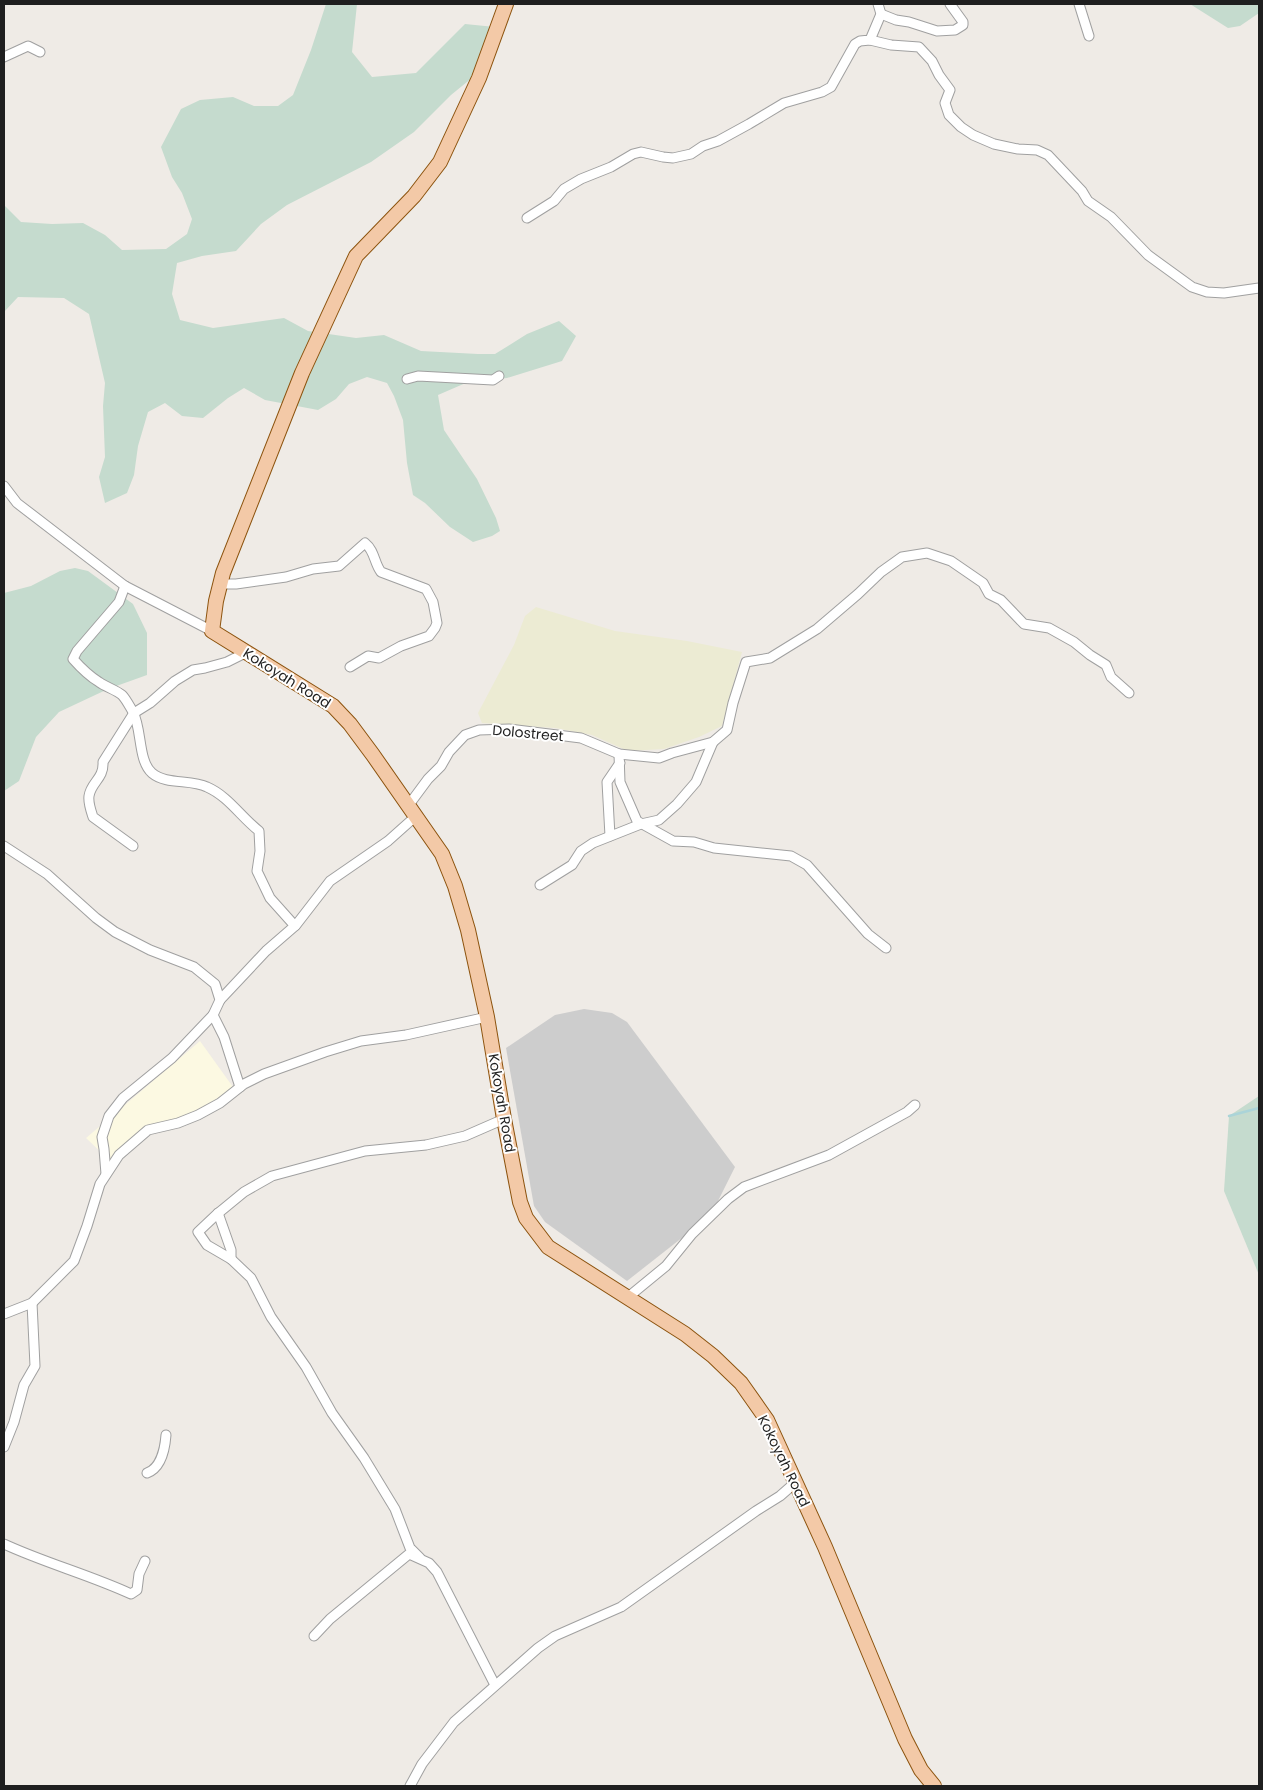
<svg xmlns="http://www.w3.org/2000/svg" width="1263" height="1790" viewBox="0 0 1263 1790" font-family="Poppins,sans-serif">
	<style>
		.education { fill: #fcf9e2 }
		.religious { fill: #cdcdcd }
		.farmland { fill: #ecebd3 }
		.wetland { fill: #c5dbce }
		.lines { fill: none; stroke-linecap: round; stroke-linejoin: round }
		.stream { stroke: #abd4d8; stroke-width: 2.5 }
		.street-casing { stroke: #a0a0a0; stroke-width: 11 }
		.primary-casing { stroke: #8c530e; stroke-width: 16 }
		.street { stroke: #fff; stroke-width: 9 }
		.primary { stroke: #f3c9a7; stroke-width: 14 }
		.labels { text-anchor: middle; stroke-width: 4; stroke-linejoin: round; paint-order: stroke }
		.street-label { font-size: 14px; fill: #1f1f1f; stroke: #fff }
	</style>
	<rect width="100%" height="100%" fill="#efebe6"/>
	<!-- education -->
	<path class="education" d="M200 1041 233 1087 183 1123 144 1130 111 1162 86 1138Z"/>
	<!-- religious -->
	<path class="religious" d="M584 1009 612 1013 627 1022 735 1167 711 1215 627 1281 545 1222 534 1206 506 1048 555 1015Z"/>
	<!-- farmland -->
	<path class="farmland" d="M536 607 615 631 687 641 742 652 722 726 699 737 664 749 628 751 592 735 555 728 482 723 478 713 514 645 525 616Z"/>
	<!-- wetland -->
	<g class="wetland">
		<path d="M326 4H357L352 52 372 77 416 73 465 24 495 27 478 73 451 95 414 132 371 162 287 205 261 224 236 251 202 256 177 263 172 294 180 320 213 328 284 318 308 331 356 338 384 335 421 351 478 354H495L527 334 559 321 576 336 562 361 507 378 468 382 438 395 444 430 477 479 496 518 500 531 492 536 473 542 450 527 425 503 413 495 407 463 403 420 394 396 387 383 367 377 349 384 336 399 318 410 265 400 244 388 228 398 203 418 182 416 165 403 148 412 138 446 134 475 127 493 105 503 99 477 105 457 103 406 105 383 89 314 64 298 18 297 4 312V205L21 222 52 224 83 223 105 235 122 250 166 249 187 234 192 219 182 193 172 177 161 147 181 109 200 100 233 97 254 106H278L293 95 311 50Z"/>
		<path d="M1190 4H1259V13L1240 26 1228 28Z"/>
		<path d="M75 568 88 571 133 604 147 633V675L108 689 59 712 36 737 19 781 4 791V593L31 586 60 571Z"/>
		<path d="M1259 1096V1275L1224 1191 1229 1116Z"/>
	</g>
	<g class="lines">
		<!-- stream -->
		<path class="stream" d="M1229 1116 1259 1108"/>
		<!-- street casing -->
		<g class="street-casing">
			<g id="street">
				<path d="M1079 4 1089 36"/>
				<path d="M881 14 896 20 909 22 937 31 955 30 963 25V22L950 4"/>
				<path d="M870 40 891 45 919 47 932 61 939 75 950 90 945 103 949 115 961 127 973 135 994 144 1018 149 1037 150 1048 155 1082 191 1088 201 1111 217 1148 255 1192 287 1207 292 1224 293 1259 288"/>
				<path d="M4 57 28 46 40 52"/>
				<path d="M527 218 554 201 564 189 581 179 611 167 633 154 641 152 663 157 673 158 691 154 703 146 718 141 749 124 784 103 822 92 831 87 855 44 860 41 870 40 881 14 878 4"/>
				<path d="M407 379 418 376 493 380 499 376"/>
				<path d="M4 486 17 503 125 586 212 631"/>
				<path d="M220 584H236L286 577 313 569 339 566 365 543C375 551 374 563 381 572L426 589 433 602 437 623 435 628 429 636 401 646 379 658 368 656 350 667"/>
				<path d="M125 586 119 602 77 651 73 659C81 668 89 676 99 682 106 687 116 690 122 695 126 699 130 707 133 712 142 729 138 761 152 773 166 785 191 779 207 787 228 796 241 817 259 831L260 851 257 871 270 898 295 926"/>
				<path d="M619 754 620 782 637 821 673 841 694 842 714 848 791 856 807 865 868 934 886 948"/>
				<path d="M408 806 428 779 441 766 449 752 465 735 479 730 509 729 581 738 619 754 659 758 672 753 713 742 727 730 733 703 746 662 770 658 817 629 858 594 881 572 902 557 927 553 951 561 983 583 989 594 1001 600 1024 624 1049 628 1074 642 1090 655 1106 665 1111 677 1129 693"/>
				<path d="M610 836 607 782 620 763"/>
				<path d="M4 846 47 874 96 918 115 932 150 950 194 967 215 984 220 1000 213 1015 224 1037 240 1087"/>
				<path d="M133 846 93 817C91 811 88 803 89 796 91 782 104 779 103 762L134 713 150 703 175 681 193 670 205 668 227 662 247 652"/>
				<path d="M540 885 572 865 581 851 593 843 641 824 659 820 677 804 696 782 713 742"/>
				<path d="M220 1000 266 951 296 925 330 881 388 841 416 816"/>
				<path d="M106 1174 104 1149 102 1137 109 1116 123 1098 172 1058 213 1015"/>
				<path d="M218 1213 231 1250V1259"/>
				<path d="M627 1298 666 1266 692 1234 728 1199 744 1187 829 1155 907 1112 915 1105"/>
				<path d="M4 1314 32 1303 74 1261 87 1226 100 1184 119 1155 148 1130 178 1123 198 1115 220 1103 244 1084 264 1074 325 1052 361 1041 406 1035 487 1017"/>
				<path d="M4 1447 14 1422 24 1385 35 1366 32 1303"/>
				<path d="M147 1473C161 1468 165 1448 166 1435"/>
				<path d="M4 1544C45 1563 90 1575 131 1594L137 1590 139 1574 145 1561"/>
				<path d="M420 1558 410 1548 395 1509 364 1458 332 1413 306 1367 271 1317 251 1278 231 1259 207 1245 198 1232 216 1215 244 1192 272 1176 365 1151 426 1145 465 1136 504 1119"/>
				<path d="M314 1636 330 1619 409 1554 429 1563 437 1572 495 1685"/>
				<path d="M410 1786 422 1764 454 1722 538 1648 555 1636 621 1607 756 1511 780 1496 796 1482"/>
			</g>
		</g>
		<!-- primary casing -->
		<g class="primary-casing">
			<path id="primary" d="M506 4 479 78 440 162 414 196 356 256 302 373 223 573 216 601 212 631 333 706 350 724 373 755 442 854 455 886 468 930 487 1017 504 1119 520 1202 526 1218 548 1247 685 1334 713 1356 741 1383 767 1420 825 1547 905 1739 921 1770 934 1786"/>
		</g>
		<!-- street -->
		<use href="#street" class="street"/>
		<!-- primary -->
		<use href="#primary" class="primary"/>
	</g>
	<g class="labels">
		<!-- street labels -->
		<g class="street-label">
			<text transform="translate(287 678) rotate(32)" y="5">Kokoyah Road</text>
			<text transform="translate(528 733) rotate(5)" y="5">Dolostreet</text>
			<text transform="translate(502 1103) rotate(80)" y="5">Kokoyah Road</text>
			<text transform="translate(784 1461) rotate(64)" y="5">Kokoyah Road</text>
		</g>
	</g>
	<!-- border -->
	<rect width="1263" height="1790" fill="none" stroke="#1f1f1f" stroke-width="10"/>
</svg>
